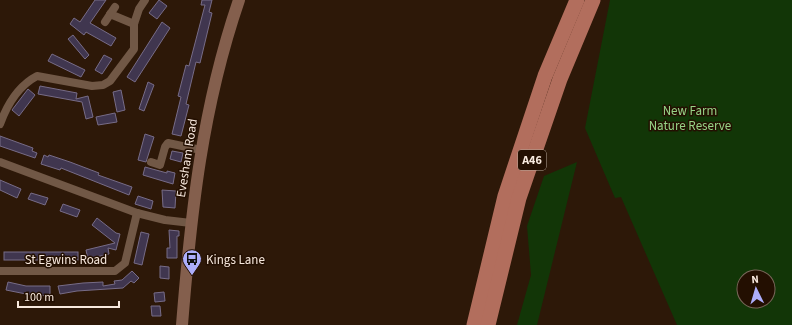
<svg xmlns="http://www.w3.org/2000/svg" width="792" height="325" viewBox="0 0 792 325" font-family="'Source Sans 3',sans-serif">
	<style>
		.green { fill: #123607; fill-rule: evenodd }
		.building { fill: #40364f; stroke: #776c87 }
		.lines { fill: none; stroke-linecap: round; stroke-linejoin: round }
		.street { stroke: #715846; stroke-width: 8 }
		.secondary { stroke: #845f4d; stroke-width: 12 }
		.highway { stroke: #b26e5d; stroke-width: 15 }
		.labels { text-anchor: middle; stroke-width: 3; stroke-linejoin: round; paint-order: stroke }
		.shield { fill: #230f01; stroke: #b7a79b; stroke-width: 1 }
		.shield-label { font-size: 12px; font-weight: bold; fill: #f7e8dd }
		.park-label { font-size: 13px; fill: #96d386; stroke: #230f01 }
		.street-label { font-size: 13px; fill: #f7e8dd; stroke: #230f01 }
		.poi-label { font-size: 13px; fill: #f7e8dd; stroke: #230f01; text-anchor: start }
	</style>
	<rect width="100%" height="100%" fill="#2d1808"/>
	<!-- green -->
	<g class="green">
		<path d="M610 0H792V325H677L621 197 615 198 585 128ZM744 277H768V301H744Z"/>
		<path d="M577 162 537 325H517L531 275 527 226 544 176Z"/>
	</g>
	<!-- building -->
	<g class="building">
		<path d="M95 0H106L90 23 116 38 111 46 86 32 84 35 70 24 74 18 80 22Z"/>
		<path d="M159 0 167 6 157 19 149 13Z"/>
		<path d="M202 0H212L209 12 212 13 200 63 196 62 186 104 189 105 181 136 172 134 181 97 178 96 186 65 189 66 205 5H201Z"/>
		<path d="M162 22 170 28 135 82 127 77Z"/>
		<path d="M73 35 89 55 85 59 68 39Z"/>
		<path d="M52 54 85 70 81 77 48 61Z"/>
		<path d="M104 55 112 59 102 74 95 70Z"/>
		<path d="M148 82 154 85 144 111 139 109Z"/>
		<path d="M40 86 77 93 76 99 88 96 93 117 86 119 82 102 38 94Z"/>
		<path d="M28 89 35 95 19 116 12 110Z"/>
		<path d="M121 90 125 110 117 112 113 92Z"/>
		<path d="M115 113 117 122 98 125 96 117Z"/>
		<path d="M145 134 154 137 146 162 138 160Z"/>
		<path d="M0 136 33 148 32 151 37 153 35 158 0 146Z"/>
		<path d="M172 151 183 153 181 162 170 159Z"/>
		<path d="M44 155 48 157 49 155 70 162 99 173 98 175 132 187 129 195 61 168 60 170 41 164Z"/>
		<path d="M145 167 167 173V171L175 173 173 184 143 175Z"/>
		<path d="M0 180 21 189 17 198 0 190Z"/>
		<path d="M162 190 176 191 175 208 163 207Z"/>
		<path d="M31 193 48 198 45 205 28 199Z"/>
		<path d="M138 196 153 201 151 209 135 204Z"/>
		<path d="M63 204 80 210 77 217 60 211Z"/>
		<path d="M97 218 116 233 120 234 116 250 108 248 109 254 88 259 86 250 115 243 92 225Z"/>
		<path d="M169 230 179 231V236H177V258H167V248H170Z"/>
		<path d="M141 232 149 234 142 265 134 263Z"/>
		<rect x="4" y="252" width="74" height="8"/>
		<path d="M160 266 169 267V279L160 278Z"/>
		<path d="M132 271 139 278 134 283 131 281 123 288 77 291 60 294 58 286 83 283 103 282V286L115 284 114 281 122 280Z"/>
		<path d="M8 282 26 286H50V296L31 295 6 290Z"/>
		<path d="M164 292 165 301 155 302 154 293Z"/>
		<path d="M151 306H160L161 316H152Z"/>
	</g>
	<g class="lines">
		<!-- street -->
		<g class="street">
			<path d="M110 14 134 24"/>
			<path d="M105 22 115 7"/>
			<path d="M0 124C7 105 18 86 37 76L92 86 103 85 110 81 134 49V24L139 9 145 0"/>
			<path d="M0 162 137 213 165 220 191 223"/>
			<path d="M151 162 160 165 165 147 168 143 201 150"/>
			<path d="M0 271H115L125 263 137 213"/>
		</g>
		<!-- secondary -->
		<path class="secondary" d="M182 325C191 212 202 108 239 0"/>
		<!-- highway -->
		<g class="highway">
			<path d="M474 325 505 196 545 76 577 0"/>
			<path d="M488 325 519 198 560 79 593 0"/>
		</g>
	</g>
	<!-- icons -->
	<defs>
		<g id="bus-pin" transform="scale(1)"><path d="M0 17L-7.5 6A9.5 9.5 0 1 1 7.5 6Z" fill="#adaefb" stroke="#230f01"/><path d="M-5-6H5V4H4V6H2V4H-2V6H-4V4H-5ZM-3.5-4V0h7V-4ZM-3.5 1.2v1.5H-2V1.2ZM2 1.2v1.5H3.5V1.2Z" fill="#111"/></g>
	</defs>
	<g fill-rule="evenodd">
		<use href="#bus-pin" x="192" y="259"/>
	</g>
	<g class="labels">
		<!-- shield labels -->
		<rect class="shield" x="518" y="150" width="28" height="20" rx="3"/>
		<g class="shield-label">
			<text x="532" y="164">A46</text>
		</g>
		<!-- park labels -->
		<g class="park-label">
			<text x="690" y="115">New Farm<tspan x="690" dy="15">Nature Reserve</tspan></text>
		</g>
		<!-- street labels -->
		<g class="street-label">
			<text transform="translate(186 158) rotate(-81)" y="5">Evesham Road</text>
			<text x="66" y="264">St Egwins Road</text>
		</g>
		<!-- poi labels -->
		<g class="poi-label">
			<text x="206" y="264">Kings Lane</text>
		</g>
	</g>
	<!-- north arrow -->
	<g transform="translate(756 289) rotate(355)"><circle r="19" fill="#230f01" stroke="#786659"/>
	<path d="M0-3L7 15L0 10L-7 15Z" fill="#adaefb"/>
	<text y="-6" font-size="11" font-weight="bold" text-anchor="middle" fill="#f7e8dd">N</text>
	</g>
	<!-- scale -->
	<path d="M18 301v6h101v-6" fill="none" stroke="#f7e8dd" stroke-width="2"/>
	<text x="24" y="301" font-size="12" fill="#f7e8dd" stroke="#230f01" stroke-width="3" paint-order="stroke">100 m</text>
</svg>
